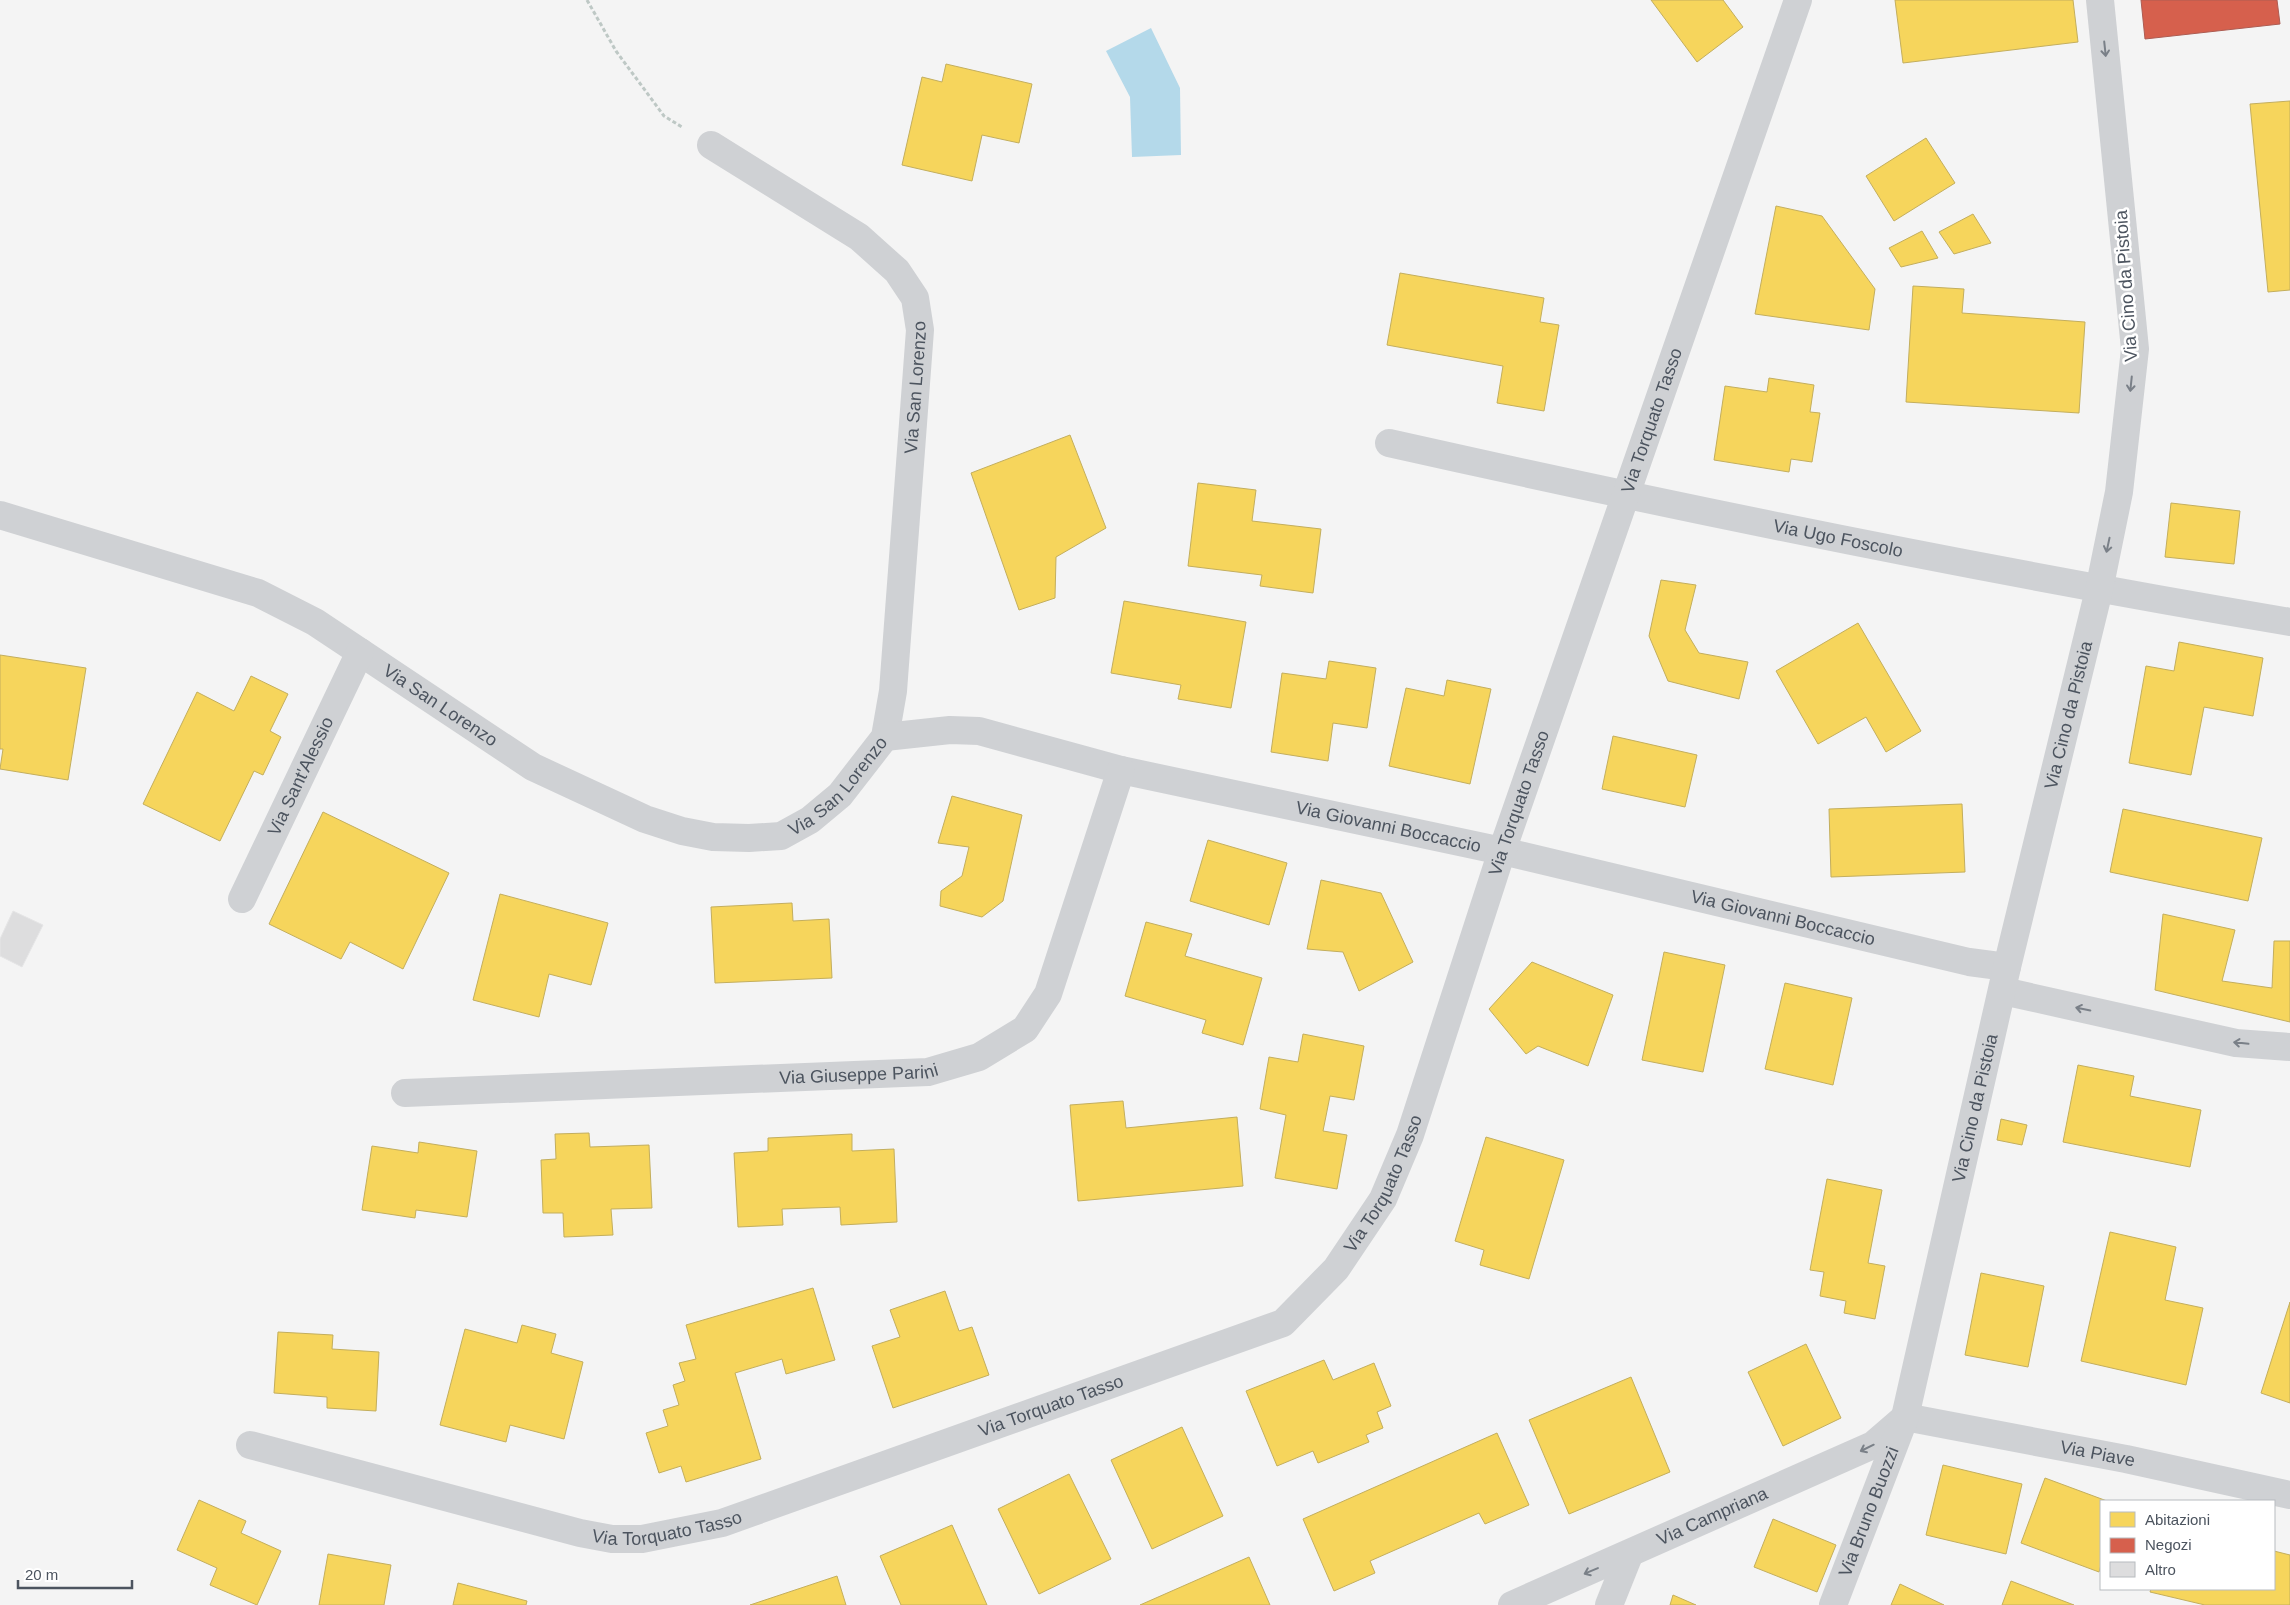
<svg xmlns="http://www.w3.org/2000/svg" width="2290" height="1605" viewBox="0 0 2290 1605" font-family="Helvetica,sans-serif">
	<style>
		.water { fill: #b4d9ea }
		.homes { fill: #f6d55c; stroke: #c3ae5d }
		.shops { fill: #d6604d; stroke: #ad5c52 }
		.building { fill: #ddddde; stroke: #e5e5e6 }
		.lines { fill: none; stroke-linecap: round; stroke-linejoin: round }
		.path { stroke: #bec8c5; stroke-width: 3; stroke-dasharray: 4 2.5; stroke-linecap: butt }
		.minor { stroke: #cfd1d4; stroke-width: 28 }
		.oneway { stroke: #7a8088 }
		.labels { text-anchor: middle; stroke-width: 5; stroke-linejoin: round; paint-order: stroke }
		.street-label { font-size: 18px; fill: #4c545f; stroke: #fff }
	</style>
	<rect width="100%" height="100%" fill="#f4f4f4"/>
	<!-- water -->
	<path class="water" d="M1151 28 1180 88 1181 155 1132 157 1130 97 1106 51Z"/>
	<!-- homes -->
	<g class="homes">
		<path d="M1651 0H1723L1743 27 1697 62Z"/>
		<path d="M1895 0H2073L2078 42 1903 63Z"/>
		<path d="M946 64 1032 84 1019 143 982 135 972 181 902 165 922 77 942 82Z"/>
		<path d="M2290 101V290L2268 292 2250 104Z"/>
		<path d="M1926 138 1955 183 1894 221 1866 176Z"/>
		<path d="M1776 206 1822 216 1875 289 1869 330 1755 314Z"/>
		<path d="M1973 214 1991 243 1954 254 1939 232Z"/>
		<path d="M1922 231 1938 258 1901 267 1889 248Z"/>
		<path d="M1400 273 1544 298 1540 322 1559 325 1544 411 1497 403 1503 366 1387 345Z"/>
		<path d="M1913 286 1964 289 1962 313 2085 322 2079 413 1906 402Z"/>
		<path d="M1769 378 1814 385 1810 412 1820 413 1812 462 1791 459 1789 472 1714 460 1725 386 1767 392Z"/>
		<path d="M1070 435 1106 528 1056 557 1055 598 1019 610 971 473Z"/>
		<path d="M1198 483 1256 490 1252 521 1321 529 1313 593 1260 586 1262 575 1188 566Z"/>
		<path d="M2171 503 2240 511 2234 564 2165 557Z"/>
		<path d="M1661 580 1696 585 1685 630 1699 653 1748 662 1739 699 1668 681 1649 636Z"/>
		<path d="M1124 601 1246 622 1231 708 1178 699 1181 685 1111 673Z"/>
		<path d="M1858 623 1921 731 1886 752 1866 717 1818 744 1776 671Z"/>
		<path d="M2179 642 2263 658 2253 716 2204 707 2191 775 2129 763 2146 666 2174 671Z"/>
		<path d="M0 655 86 668 68 780 0 769 3 749H0Z"/>
		<path d="M1329 661 1376 668 1367 728 1333 723 1328 761 1271 752 1282 673 1326 679Z"/>
		<path d="M251 676 288 694 270 731 281 737 263 775 254 771 220 841 143 804 197 692 234 711Z"/>
		<path d="M1447 680 1491 689 1470 784 1389 766 1406 688 1444 696Z"/>
		<path d="M1613 736 1697 755 1685 807 1602 789Z"/>
		<path d="M952 796 1022 815 1003 901 982 917 940 906 941 891 962 876 969 847 938 843Z"/>
		<path d="M1962 804 1965 872 1831 877 1829 809Z"/>
		<path d="M2123 809 2262 838 2248 901 2110 872Z"/>
		<path d="M323 812 449 873 403 969 350 942 341 959 269 924Z"/>
		<path d="M1208 840 1287 863 1269 925 1190 901Z"/>
		<path d="M1321 880 1381 893 1413 962 1359 991 1343 952 1307 949Z"/>
		<path d="M500 894 608 923 591 985 549 974 539 1017 473 1000Z"/>
		<path d="M792 903 793 921 829 919 832 978 715 983 711 907Z"/>
		<path d="M2163 914 2235 930 2222 981 2272 988 2274 941H2290V1022L2155 990Z"/>
		<path d="M1146 922 1192 934 1185 956 1262 978 1243 1045 1202 1033 1206 1020 1125 996Z"/>
		<path d="M1664 952 1725 965 1703 1072 1642 1060Z"/>
		<path d="M1532 962 1613 995 1588 1066 1538 1046 1526 1054 1489 1009Z"/>
		<path d="M1785 983 1852 998 1833 1085 1765 1069Z"/>
		<path d="M1303 1034 1364 1046 1354 1100 1330 1096 1323 1131 1347 1135 1337 1189 1275 1178 1286 1115 1260 1109 1269 1057 1298 1062Z"/>
		<path d="M2078 1065 2134 1076 2130 1096 2201 1110 2190 1167 2063 1142Z"/>
		<path d="M1123 1101 1126 1128 1237 1117 1243 1186 1078 1201 1070 1105Z"/>
		<path d="M2001 1119 2027 1125 2022 1145 1997 1140Z"/>
		<path d="M589 1133 590 1147 649 1145 652 1208 611 1209 613 1235 564 1237 563 1213H543L541 1160 556 1159 555 1134Z"/>
		<path d="M852 1134V1151L894 1149 897 1222 841 1225 840 1207 782 1209 783 1225 738 1227 734 1153 768 1151V1138Z"/>
		<path d="M1486 1137 1564 1160 1529 1279 1480 1265 1484 1250 1455 1241Z"/>
		<path d="M419 1142 477 1151 467 1217 416 1210 415 1218 362 1210 372 1146 418 1153Z"/>
		<path d="M1827 1179 1882 1190 1868 1263 1885 1266 1875 1319 1844 1313 1846 1301 1820 1296 1824 1272 1810 1270Z"/>
		<path d="M2110 1232 2176 1247 2165 1300 2203 1308 2186 1385 2081 1361Z"/>
		<path d="M1981 1273 2044 1286 2028 1367 1965 1355Z"/>
		<path d="M813 1288 835 1360 786 1374 782 1359 735 1373 761 1459 686 1482 681 1466 659 1473 646 1433 668 1426 663 1410 679 1405 673 1385 685 1381 679 1363 696 1359 686 1325Z"/>
		<path d="M945 1291 959 1331 972 1327 989 1375 893 1408 872 1346 900 1337 890 1310Z"/>
		<path d="M2290 1302V1403L2261 1393Z"/>
		<path d="M522 1325 556 1334 551 1353 583 1362 564 1439 510 1425 506 1442 440 1425 465 1329 517 1343Z"/>
		<path d="M278 1332 333 1335 332 1349 379 1352 376 1411 327 1408V1397L274 1393Z"/>
		<path d="M1806 1344 1841 1418 1783 1446 1748 1372Z"/>
		<path d="M1324 1360 1333 1380 1374 1363 1391 1406 1377 1412 1383 1428 1366 1435 1369 1442 1318 1463 1313 1451 1277 1466 1246 1391Z"/>
		<path d="M1631 1377 1670 1472 1569 1514 1529 1420Z"/>
		<path d="M1182 1427 1223 1516 1152 1549 1111 1460Z"/>
		<path d="M1497 1433 1529 1505 1485 1524 1479 1513 1370 1561 1375 1573 1334 1591 1303 1519Z"/>
		<path d="M1943 1465 2022 1484 2006 1554 1926 1535Z"/>
		<path d="M1069 1474 1111 1559 1039 1594 998 1509Z"/>
		<path d="M2045 1478 2107 1501H2101V1565L2099 1572 2021 1543Z"/>
		<path d="M199 1500 246 1521 241 1533 281 1551 257 1605 210 1585 217 1568 177 1550Z"/>
		<path d="M1773 1519 1836 1545 1817 1592 1754 1567Z"/>
		<path d="M952 1525 987 1605H901L880 1556Z"/>
		<path d="M2274 1551 2290 1555V1605H2205L2150 1592 2151 1589H2274Z"/>
		<path d="M328 1554 391 1565 384 1605H319Z"/>
		<path d="M1249 1557 1270 1605H1140Z"/>
		<path d="M837 1576 846 1605H750Z"/>
		<path d="M2011 1581 2074 1605H2002Z"/>
		<path d="M458 1583 527 1601 526 1605H453Z"/>
		<path d="M1900 1584 1944 1605H1891Z"/>
		<path d="M1673 1595 1696 1605H1670Z"/>
	</g>
	<!-- shops -->
	<path class="shops" d="M2141 0H2277L2280 24 2145 39Z"/>
	<!-- building -->
	<path class="building" d="M13 911 43 925 22 967 0 956V939Z"/>
	<g class="lines">
		<!-- path -->
		<path class="path" d="M587 0 616 51 664 116 682 127"/>
		<!-- minor -->
		<g class="minor">
			<path id="s1" d="M1389 443C1688 510 1988 571 2290 622"/>
			<path id="s2" d="M0 515 258 593 315 622 533 767 645 819 682 831 713 837 749 838 781 836 810 820 840 795 885 737 893 691 920 330 915 298 897 271 859 237 711 145"/>
			<path id="s3" d="M885 737 950 730 979 731 1121 770 1502 851 1969 962 2007 967"/>
			<path id="s4" d="M242 899 360 652"/>
			<path d="M2003 991 2236 1043 2290 1047"/>
			<path id="s5" d="M405 1093 928 1072 979 1057 1025 1029 1048 994 1121 770"/>
			<path id="s6" d="M1905 1417 2126 1459 2290 1495"/>
			<path id="s7" d="M250 1445 580 1533 612 1539H642L722 1523 1283 1323 1336 1269 1383 1199 1410 1135 1502 851 1798 0"/>
			<path id="s8" d="M1512 1605 1873 1445 1902 1420"/>
			<path d="M1609 1605 1629 1555"/>
			<path id="s9" d="M1833 1605 1905 1417 2007 967 2099 590 2119 492 2135 349 2100 0"/>
		</g>
	</g>
	<!-- one-way arrows -->
	<defs><path id="oneway-shaft" d="M-6 0H5M1.5-3L5.5 0L1.5 3" fill="none" stroke-width="1.6" stroke-linecap="round" stroke-linejoin="round" transform="scale(1.25)"/></defs>
	<g class="oneway">
		<use href="#oneway-shaft" transform="translate(2105 49) rotate(84)"/>
		<use href="#oneway-shaft" transform="translate(2131 384) rotate(96)"/>
		<use href="#oneway-shaft" transform="translate(2108 545) rotate(102)"/>
		<use href="#oneway-shaft" transform="translate(2083 1009) rotate(-168)"/>
		<use href="#oneway-shaft" transform="translate(2241 1043) rotate(-174)"/>
		<use href="#oneway-shaft" transform="translate(1867 1448) rotate(154)"/>
		<use href="#oneway-shaft" transform="translate(1591 1571) rotate(157)"/>
	</g>
	<g class="labels">
		<!-- street labels -->
		<g class="street-label">
			<text transform="translate(2126 286) rotate(-94)" y="6">Via Cino da Pistoia</text>
			<text dy="6" stroke="none"><textPath href="#s2" startOffset="1354">Via San Lorenzo</textPath></text>
			<text dy="6" stroke="none"><textPath href="#s7" startOffset="2065">Via Torquato Tasso</textPath></text>
			<text dy="6" stroke="none"><textPath href="#s1" startOffset="459">Via Ugo Foscolo</textPath></text>
			<text dy="6" stroke="none"><textPath href="#s2" startOffset="484">Via San Lorenzo</textPath></text>
			<text dy="6" stroke="none"><textPath href="#s9" startOffset="922">Via Cino da Pistoia</textPath></text>
			<text dy="6" stroke="none"><textPath href="#s4" startOffset="136">Via Sant'Alessio</textPath></text>
			<text dy="6" stroke="none"><textPath href="#s2" startOffset="934">Via San Lorenzo</textPath></text>
			<text dy="6" stroke="none"><textPath href="#s7" startOffset="1660">Via Torquato Tasso</textPath></text>
			<text dy="6" stroke="none"><textPath href="#s3" startOffset="515">Via Giovanni Boccaccio</textPath></text>
			<text dy="6" stroke="none"><textPath href="#s3" startOffset="920">Via Giovanni Boccaccio</textPath></text>
			<text dy="6" stroke="none"><textPath href="#s5" startOffset="454">Via Giuseppe Parini</textPath></text>
			<text dy="6" stroke="none"><textPath href="#s9" startOffset="518">Via Cino da Pistoia</textPath></text>
			<text dy="6" stroke="none"><textPath href="#s7" startOffset="1255">Via Torquato Tasso</textPath></text>
			<text dy="6" stroke="none"><textPath href="#s7" startOffset="835">Via Torquato Tasso</textPath></text>
			<text dy="6" stroke="none"><textPath href="#s6" startOffset="196">Via Piave</textPath></text>
			<text dy="6" stroke="none"><textPath href="#s9" startOffset="100">Via Bruno Buozzi</textPath></text>
			<text dy="6" stroke="none"><textPath href="#s8" startOffset="219">Via Campriana</textPath></text>
			<text dy="6" stroke="none"><textPath href="#s7" startOffset="430">Via Torquato Tasso</textPath></text>
		</g>
	</g>
	<!-- legend -->
	<rect x="2100" y="1500" width="175" height="90" fill="#ffffff" stroke="#b7bbbf"/>
	<rect x="2110" y="1512" width="25" height="15" fill="#f6d55c" stroke="#b7bbbf"/>
	<text x="2145" y="1525" font-size="15" fill="#4c545f">Abitazioni</text>
	<rect x="2110" y="1538" width="25" height="15" fill="#d6604d" stroke="#b7bbbf"/>
	<text x="2145" y="1550" font-size="15" fill="#4c545f">Negozi</text>
	<rect x="2110" y="1562" width="25" height="15" fill="#ddddde" stroke="#b7bbbf"/>
	<text x="2145" y="1575" font-size="15" fill="#4c545f">Altro</text>
	<!-- scale -->
	<path d="M18 1580v8h114v-8" fill="none" stroke="#4c545f" stroke-width="2.5"/>
	<text x="25" y="1580" font-size="15" fill="#4c545f" stroke="#ffffff" stroke-width="4" paint-order="stroke">20 m</text>
</svg>
